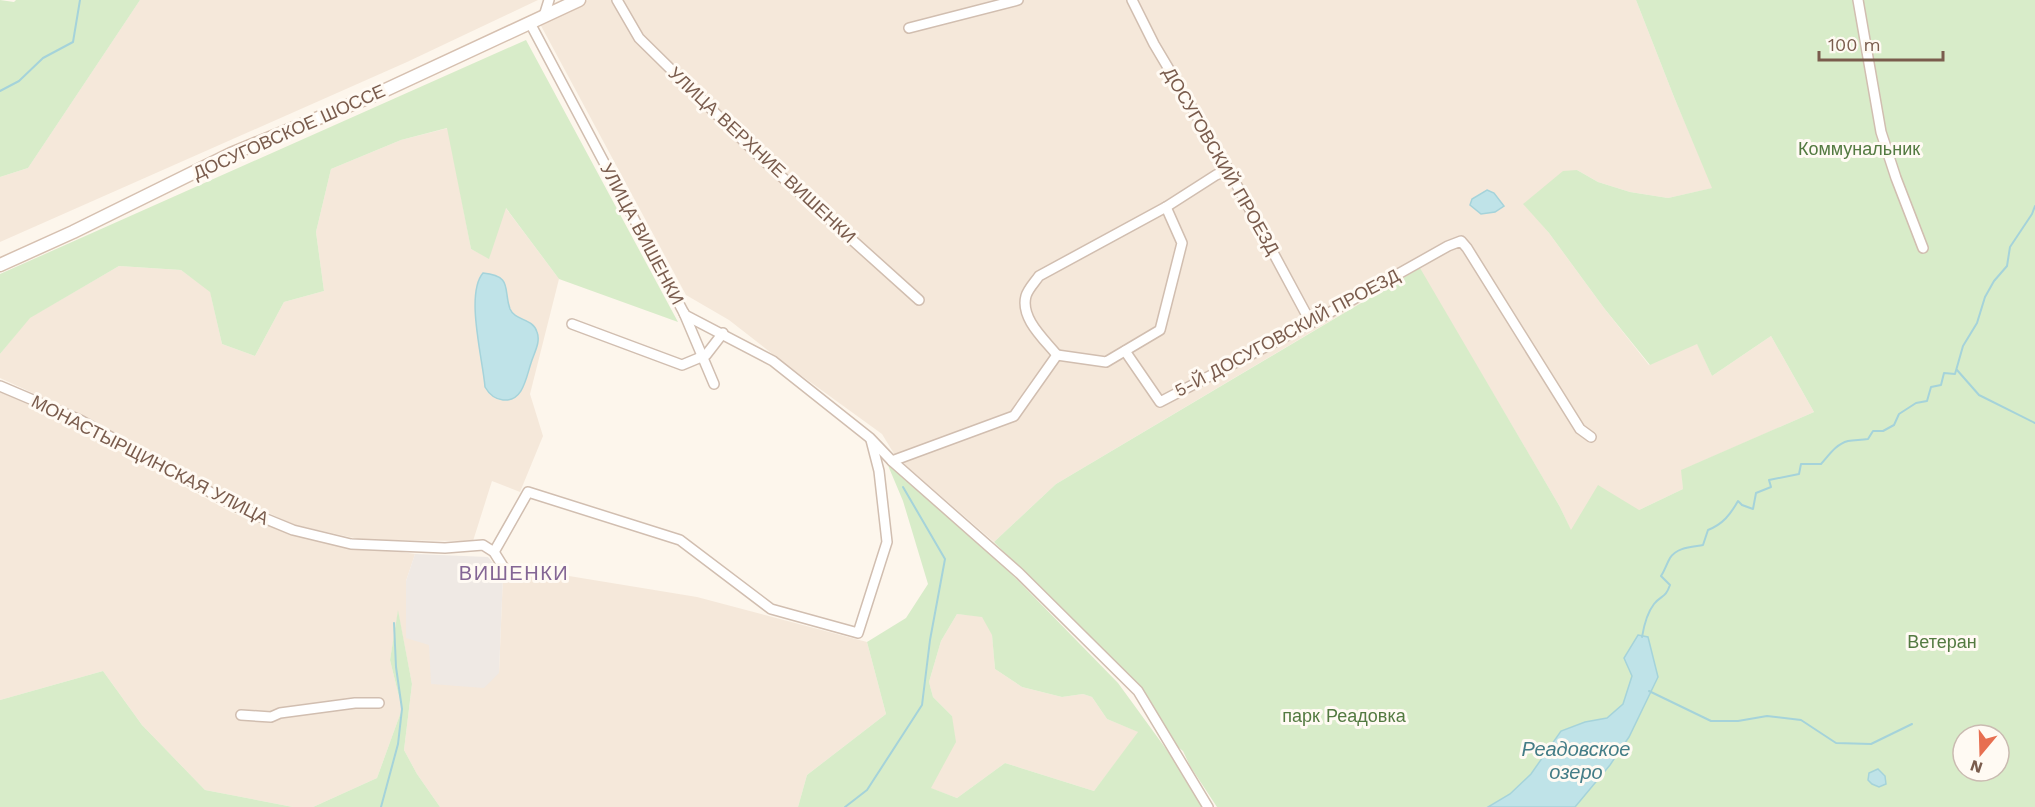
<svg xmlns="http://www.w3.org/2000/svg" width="2035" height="807" viewBox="0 0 2035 807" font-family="'Work Sans',sans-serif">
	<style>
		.residential { fill: #f5e8da }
		.industrial { fill: #efe9e4 }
		.green { fill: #d8ecc9; fill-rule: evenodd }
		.water { fill: #bfe3e8; stroke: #a5d3da; stroke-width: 1.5 }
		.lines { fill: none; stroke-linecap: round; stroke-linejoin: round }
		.stream { stroke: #a5d3da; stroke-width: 2 }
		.street-casing { stroke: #d1beb0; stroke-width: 12 }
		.secondary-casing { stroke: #d6c0b0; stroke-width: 15 }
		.street { stroke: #fff; stroke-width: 9 }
		.secondary { stroke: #fff; stroke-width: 12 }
		.labels { text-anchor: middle; stroke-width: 6; stroke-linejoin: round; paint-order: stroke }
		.street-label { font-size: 18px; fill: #7a5c4d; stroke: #fffaf3 }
		.park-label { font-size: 18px; fill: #537a41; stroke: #fffaf3 }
		.neighbourhood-label { font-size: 20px; letter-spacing: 1.5px; fill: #846695; stroke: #fffaf3 }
		.water-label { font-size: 20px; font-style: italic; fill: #437c86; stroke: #fffaf3 }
	</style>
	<rect width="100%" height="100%" fill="#fdf6ec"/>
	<!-- residential -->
	<g class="residential">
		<path d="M140 0H538L407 62 0 242V177L28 168Z"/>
		<path d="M588 0H1636L1674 97 1713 188 1668 198 1630 192 1598 182 1577 170 1542 189 1524 204 1549 233 1604 308 1649 365 1697 343 1712 376 1771 336 1814 412 1682 470 1683 489 1639 510 1571 531 1560 507 1419 268 1056 484 994 542 896 457 882 434 784 363 729 320 686 295 539 22Z"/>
		<path d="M448 128 471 249 489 258 505 207 559 279 530 394 543 436 520 492 492 481 473 541 363 540 295 525 214 488 83 416 0 378V354L29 318 119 266 181 270 210 291 222 344 255 356 284 302 324 291 316 232 331 169 401 140Z"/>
		<path d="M0 392 58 418 233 513 355 545 415 554 406 581 429 645 499 673 503 575 508 566 697 597 867 642 886 714 807 775 798 807H440L417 774 404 750 412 684 398 612 390 660 402 709 377 778 313 807H293L205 790 142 725 103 671 0 700Z"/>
		<path d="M957 614 982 616 992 634 995 669 1022 687 1062 697 1083 694 1092 697 1107 719 1139 732 1094 791 1005 763 957 798 930 788 952 716 933 697 929 682 941 641Z"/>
	</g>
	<!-- industrial -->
	<path class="industrial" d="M415 554 488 557 503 575 499 673 484 688 431 684 429 645 406 638V581Z"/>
	<!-- green -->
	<g class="green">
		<path d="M0 0 14 2 16 0H140L28 168 0 177Z"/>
		<path d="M1636 0H2035V807H1575L1610 765 1632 676 1624 704 1607 718 1585 722 1561 731 1531 774 1510 794 1488 807H1217L1190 766 1183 751 1178 747 1141 690 994 542 1056 484 1420 268 1560 507 1571 530 1598 485 1639 510 1683 489 1681 470 1814 412 1771 336 1712 376 1697 344 1650 365 1604 308 1549 233 1523 204 1563 171 1577 170 1598 182 1630 192 1668 198 1712 188 1674 97ZM1963 735H1999V771H1963Z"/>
		<path d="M526 40 678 322 559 279 506 208 489 259 471 249 447 128 401 140 331 169 316 232 324 291 284 302 255 356 222 344 210 292 181 270 119 266 30 318 0 354V274Z"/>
		<path d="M887 463 990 552 1118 683 1177 764 1204 807H798L807 775 886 714 867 642 906 618 928 584 903 501ZM957 614 982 617 992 635 995 669 1022 687 1062 697 1083 694 1092 697 1107 719 1138 732 1094 791 1005 763 957 798 931 788 956 742 952 716 933 697 929 682 941 641Z"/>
		<path d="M398 610 412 684 404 750 417 774 440 807H313L377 778 402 709 390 660Z"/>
		<path d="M103 671 142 725 205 790 293 807H0V700Z"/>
	</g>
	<!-- water -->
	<g class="water">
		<path d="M1487 190 1494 193 1504 206 1495 212 1481 214 1470 205 1472 199Z"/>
		<path d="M483 273C513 276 503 289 510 309 515 321 533 318 537 332 541 342 534 353 531 363 526 378 523 402 503 400 494 399 489 394 485 387 483 360 465 294 483 273Z"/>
		<path d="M1638 635 1648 637 1658 677 1629 737 1610 765 1575 807H1488L1510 794 1531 774 1561 731 1585 722 1607 718 1623 704 1632 676 1624 658Z"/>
		<path d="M1878 769 1885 776 1886 784 1879 787 1872 784 1868 780 1869 773Z"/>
	</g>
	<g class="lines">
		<!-- stream -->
		<g class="stream">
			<path d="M0 91 19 81 43 58 73 42 80 0"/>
			<path d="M1957 370 1979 395 2035 423"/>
			<path d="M1642 637C1644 625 1647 613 1654 604 1662 594 1665 599 1670 585L1661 576C1665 570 1666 565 1670 558 1677 547 1692 547 1703 545L1708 530C1723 524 1730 515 1738 501L1742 505 1753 509 1756 493 1771 487 1769 480 1799 474 1801 464H1821C1829 455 1836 444 1848 441 1855 440 1861 440 1868 439L1873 431H1883L1894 425 1899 414 1916 403 1927 401 1931 387 1941 385 1944 373 1955 374 1963 346 1977 323 1985 297 1994 281 2007 266 2010 247 2032 214 2035 206"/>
			<path d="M1649 691 1711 721H1738L1767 716 1801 720 1836 743 1871 744 1912 724"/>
			<path d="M381 807 398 744 402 709 396 667 394 623"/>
			<path d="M845 807 867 790 922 705 930 640 945 559 903 487"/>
		</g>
		<!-- street casing -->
		<g class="street-casing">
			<g id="street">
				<path d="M617 0 639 38 761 158 919 300"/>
				<path d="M1132 0 1154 44 1227 167 1311 323"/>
				<path d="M1858 0 1881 132 1896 178 1923 248"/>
				<path d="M544 16 549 0"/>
				<path d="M530 23 685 315 773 361 870 438 892 461 1019 573 1138 691 1208 807"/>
				<path d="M909 28 1018 0"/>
				<path d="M684 313 714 384"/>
				<path d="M572 324 682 365 706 355 723 333"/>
				<path d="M1125 351 1160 402 1311 323 1448 246 1461 241 1467 248 1580 429 1591 437"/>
				<path d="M1057 355C1044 339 1020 318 1026 296 1028 289 1035 282 1039 276L1166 207 1216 175 1228 170"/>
				<path d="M1057 355 1106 362 1160 330 1182 243 1166 207"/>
				<path d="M0 386 80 420 237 507 293 530 351 544 445 548 483 545 494 552 504 568"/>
				<path d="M892 461 1014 416 1057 355"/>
				<path d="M494 552 528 492 680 540 771 609 858 633 887 542 879 471 871 440"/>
				<path d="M241 715 271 717 280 713 355 703H379"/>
			</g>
		</g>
		<!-- secondary casing -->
		<g class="secondary-casing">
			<path id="secondary" d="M0 265 73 232 231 154 379 93 579 0"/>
		</g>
		<!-- street -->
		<use href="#street" class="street"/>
		<!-- secondary -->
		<use href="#secondary" class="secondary"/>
	</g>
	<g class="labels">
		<!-- street labels -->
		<g class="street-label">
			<text transform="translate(289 132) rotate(-24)" y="6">ДОСУГОВСКОЕ ШОССЕ</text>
			<text transform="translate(762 155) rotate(43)" y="6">УЛИЦА ВЕРХНИЕ ВИШЕНКИ</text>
			<text transform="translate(1221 161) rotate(60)" y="6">ДОСУГОВСКИЙ ПРОЕЗД</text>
			<text transform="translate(642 234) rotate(62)" y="6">УЛИЦА ВИШЕНКИ</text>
			<text transform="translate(1287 333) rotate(-28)" y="6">5-Й ДОСУГОВСКИЙ ПРОЕЗД</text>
			<text transform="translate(150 460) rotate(27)" y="6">МОНАСТЫРЩИНСКАЯ УЛИЦА</text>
		</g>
		<!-- park labels -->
		<g class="park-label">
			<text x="1859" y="155">Коммунальник</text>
			<text x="1942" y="648">Ветеран</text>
			<text x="1344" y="722">парк Реадовка</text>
		</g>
		<!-- neighbourhood labels -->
		<g class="neighbourhood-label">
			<text x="514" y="580">ВИШЕНКИ</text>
		</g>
		<!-- water labels -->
		<g class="water-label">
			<text x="1576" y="756">Реадовское<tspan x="1576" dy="23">озеро</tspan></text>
		</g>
	</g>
	<!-- north arrow -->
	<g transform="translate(1981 753) rotate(199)"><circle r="28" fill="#fffaf3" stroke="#cabbb1" stroke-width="1.5"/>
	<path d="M0-4.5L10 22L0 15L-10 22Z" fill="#e76f51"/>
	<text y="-9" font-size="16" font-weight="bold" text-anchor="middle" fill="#7a5c4d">N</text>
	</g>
	<!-- scale -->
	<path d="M1819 51v9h124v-9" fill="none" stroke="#7a5c4d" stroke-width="3"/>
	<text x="1828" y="51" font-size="18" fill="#7a5c4d" stroke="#fffaf3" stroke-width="4.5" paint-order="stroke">100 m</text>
</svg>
